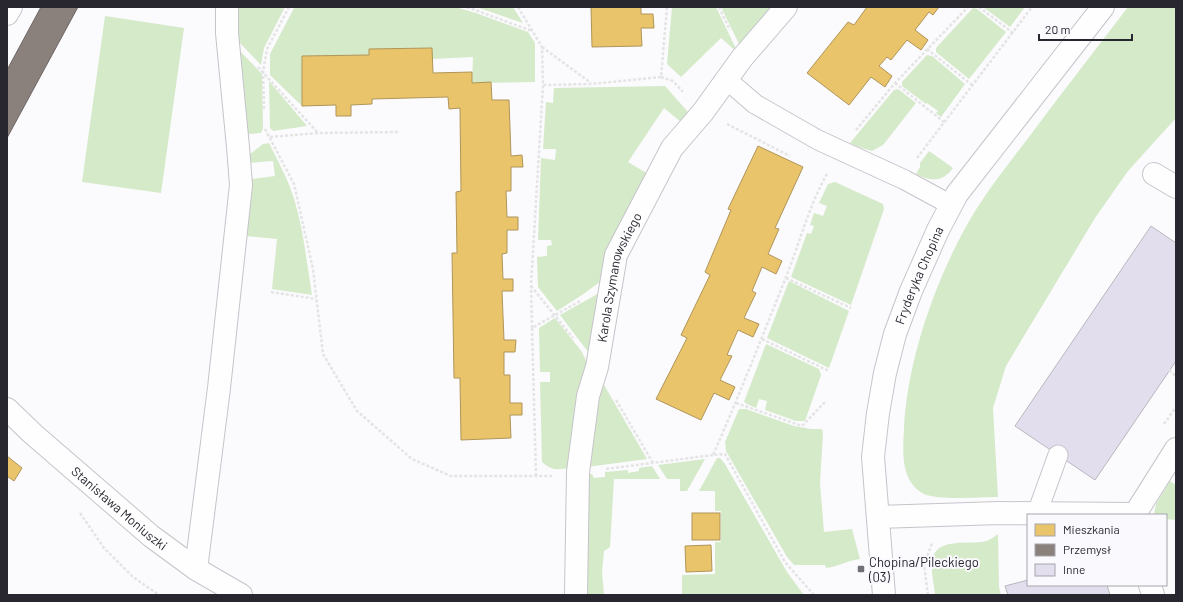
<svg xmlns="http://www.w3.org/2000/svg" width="1183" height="602" viewBox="0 0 1183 602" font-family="Barlow,sans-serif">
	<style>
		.green { fill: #d5eac9 }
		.homes { fill: #e9c46a; stroke: #af9558 }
		.industry { fill: #8a817c; stroke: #6d6665 }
		.building { fill: #e3deee; stroke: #b8b7bd }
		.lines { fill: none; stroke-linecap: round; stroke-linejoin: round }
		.service-casing { stroke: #c6c4ca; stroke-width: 21 }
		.minor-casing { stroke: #c6c4ca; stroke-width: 24 }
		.tertiary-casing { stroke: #c6c4ca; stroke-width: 24 }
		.path { stroke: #e4e4e5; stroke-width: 2.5; stroke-dasharray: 3 2; stroke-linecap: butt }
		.service { stroke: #fefeff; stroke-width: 19 }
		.minor { stroke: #fefeff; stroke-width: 22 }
		.tertiary { stroke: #fefeff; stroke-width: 22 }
		.poi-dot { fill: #727077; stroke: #faf9fe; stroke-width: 1.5 }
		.labels { text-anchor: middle; stroke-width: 4; stroke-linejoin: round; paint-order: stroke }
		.street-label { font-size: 13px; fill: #28262f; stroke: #faf9fe }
		.poi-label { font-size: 13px; fill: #28262f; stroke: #faf9fe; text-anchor: start }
	</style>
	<rect width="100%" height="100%" fill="#fbfafd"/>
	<!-- green -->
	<g class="green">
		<path d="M237 7H285L264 48 261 65 239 42Z"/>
		<path d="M297 7H455L476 13 528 32 535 43V82L472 83 473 57 432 59V48L369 49V55L302 56V106L270 75V54L294 8Z"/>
		<path d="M476 7H513L523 23Z"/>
		<path d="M672 7H716L738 53 721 38 681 77 667 64Z"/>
		<path d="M721 7H777L741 48Z"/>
		<path d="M983 7H1025L1010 27Z"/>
		<path d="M1128 7H1176V118L1128 171 1095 218 1006 366 993 408 998 497C981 497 935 501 922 493 900 479 903 451 904 429 907 357 939 269 977 208 992 185 1009 163 1026 141 1059 96 1094 52 1128 7Z"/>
		<path d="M973 8 977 9 1006 32 969 79 936 52V48Z"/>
		<path d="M105 16 184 28 161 193 82 182Z"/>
		<path d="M240 51 262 74 263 128 261 133 248 134Z"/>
		<path d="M927 55 932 56 965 84 941 117 936 113 938 111 927 103 926 104 902 86V82Z"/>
		<path d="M269 81 307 126 273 131 270 128Z"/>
		<path d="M665 86 688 112 681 122 664 108 628 162 648 174 626 212 618 228 604 279 582 295 557 311 538 287 537 257 547 256V246L552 245 551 240H538L541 158 555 160 556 149H543L546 102 553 103 554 88Z"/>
		<path d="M898 89 916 103 883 145 872 151 858 147 850 143 894 90Z"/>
		<path d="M269 143C276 157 284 172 290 187 303 222 306 259 312 295L272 289 277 239 246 236 251 179 275 176 273 161 249 163V155L263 144Z"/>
		<path d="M929 151 953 168C943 182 931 182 916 174L920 167V163Z"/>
		<path d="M835 182 883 204 884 209 851 305 791 277 807 233 811 234 814 226 810 225 814 213 823 216 827 206 819 203 828 184Z"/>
		<path d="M789 281 849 311 829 368 767 338Z"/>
		<path d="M601 292 589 353 560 315Z"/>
		<path d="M555 318 582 352 587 363 572 468C558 469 553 472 542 462L540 382H550V372H540L539 328Z"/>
		<path d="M766 344 819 369 821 375 820 378 805 421H796L765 410 767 401 759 399 756 408 747 404 744 402Z"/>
		<path d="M600 378 647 459 587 467Z"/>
		<path d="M739 409H746L794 426 811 429H822L823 434 820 483 824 532 852 529 860 559C848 560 838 567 826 568L825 565H794L787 557 726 451 725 442Z"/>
		<path d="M717 458H720L725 464 787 572 804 595H682V575L715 574V542H721V511H715V491H699Z"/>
		<path d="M705 459 687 491H680V479H667L658 465Z"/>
		<path d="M652 466 660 479H614L610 547 604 551 602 572 604 595H584L586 475 592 474 594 478 605 477V472L628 470V473L639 471V468Z"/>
		<path d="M1170 481 1176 485V520L1166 519V515H1154L1156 504Z"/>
		<path d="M998 534 999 587 1001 595H935C934 584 931 572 932 561 935 538 965 544 982 542 988 541 993 538 998 534Z"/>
	</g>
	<!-- homes -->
	<g class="homes">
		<path d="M591 7H641V14H653L654 28H641L642 46 592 47Z"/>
		<path d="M867 7H939L933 15 929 12 915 30 928 40 921 50 907 40 891 60 887 57 879 66 892 76 885 87 871 77 849 105 807 73 848 22 854 25Z"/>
		<path d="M432 48 433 73 472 72V83L491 82 492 100H509L511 156 522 155 523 167H511V191H506L507 217H518V230H507V253L502 254 503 279H513V291H502L504 340H516L515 352H504V375H510V403H522V415H510L511 438 461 440 460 378H454L452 253H457L456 192 461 191 460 108 449 109 448 97 372 99V104L351 105V116H336V105L302 106V56L369 55V49Z"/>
		<path d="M758 146 803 167 775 228 779 229 768 254 782 261 776 274 762 267 752 291 756 293 744 318 759 324 753 337 738 330 727 355 732 356 720 380 735 387 729 400 714 393 701 420 656 399 687 338 681 335 710 275 705 272 731 210 728 209Z"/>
		<path d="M7 456 22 468 14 481 7 476Z"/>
		<rect x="692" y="513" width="28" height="27"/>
		<path d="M711 545 712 571 686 572 685 546Z"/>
	</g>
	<!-- industry -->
	<path class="industry" d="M41 7H78L7 138V70Z"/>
	<!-- building -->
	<g class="building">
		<path d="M1151 226 1176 243V361L1095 480 1015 426Z"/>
		<path d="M1028 580V585H1107L1110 595H1008L1005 586Z"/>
	</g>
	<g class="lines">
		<!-- service casing -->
		<g class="service-casing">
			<g id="service">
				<path d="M726 79 755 104 818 140 905 180 951 205"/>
				<path d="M1037 513 1058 455"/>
			</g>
		</g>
		<!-- minor casing -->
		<g class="minor-casing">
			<g id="minor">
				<path d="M7 14 11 7"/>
				<path d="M1154 174 1176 187"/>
				<path id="s1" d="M7 409 33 434 151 536 196 569 241 595"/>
				<path d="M878 517 999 513 1135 514 1176 449"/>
				<path d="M196 569 219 388 241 185 238 147 227 33V7"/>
				<path d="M1150 585 1153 595"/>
				<path id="s2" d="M576 595 578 472 588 396 597 367 616 255 672 148 703 112 742 58 786 7"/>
			</g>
		</g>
		<!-- tertiary casing -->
		<g class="tertiary-casing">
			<g id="tertiary">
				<path id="s3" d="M884 595 873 457 878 413 885 373 895 334 911 291 938 230 957 194 1103 7"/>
			</g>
		</g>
		<!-- path -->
		<g class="path">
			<path d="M467 7 532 31"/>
			<path d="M518 7 542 47 543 85 591 84 661 77 667 7"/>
			<path d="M719 7 730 30"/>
			<path d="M979 7 1013 33"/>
			<path d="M542 47 591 83"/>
			<path d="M927 49 972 85"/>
			<path d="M258 67 318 133"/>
			<path d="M661 77 673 81 683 92"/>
			<path d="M895 83 944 122"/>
			<path d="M264 109 263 72 267 49 289 7"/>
			<path d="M727 124 790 156"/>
			<path d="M265 129 294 184 313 269 323 354 357 411 412 459 451 476H552"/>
			<path d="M856 130 895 83 968 7"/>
			<path d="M270 137 318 133 400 132"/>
			<path d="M917 158 1032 7"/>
			<path d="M786 278 851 308"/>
			<path d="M531 286 573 338"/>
			<path d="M271 292 316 299"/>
			<path d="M532 328 531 285 543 85"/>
			<path d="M762 339 829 371"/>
			<path d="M1169 370 1176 376"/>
			<path d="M616 400 653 463"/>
			<path d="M736 403 802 426 825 402"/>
			<path d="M1164 424 1176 407"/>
			<path d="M606 469 713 455"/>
			<path d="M536 476 532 328 580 301"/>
			<path d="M80 513 104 548 133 577 159 595"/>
			<path d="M814 595 785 562 725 454 713 455C739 396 762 337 786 277 800 242 809 205 828 172"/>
			<path d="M928 595 924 565 932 543"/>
		</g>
		<!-- service -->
		<use href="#service" class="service"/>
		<!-- minor -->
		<use href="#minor" class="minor"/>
		<!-- tertiary -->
		<use href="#tertiary" class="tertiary"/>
	</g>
	<!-- markers -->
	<rect class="poi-dot" x="857" y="565" width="8" height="8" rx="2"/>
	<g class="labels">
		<!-- street labels -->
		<g class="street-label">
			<text dy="5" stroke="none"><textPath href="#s3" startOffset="327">Fryderyka Chopina</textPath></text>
			<text dy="5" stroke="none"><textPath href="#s2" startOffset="323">Karola Szymanowskiego</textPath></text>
			<text dy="5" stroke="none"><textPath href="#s1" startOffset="150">Stanisława Moniuszki</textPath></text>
		</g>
		<!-- poi labels -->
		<g class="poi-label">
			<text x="869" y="567">Chopina/Pileckiego<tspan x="869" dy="15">(03)</tspan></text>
		</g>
	</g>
	<!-- border -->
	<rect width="1183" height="602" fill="none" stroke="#28262f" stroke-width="16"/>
	<!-- legend -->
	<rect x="1027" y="514" width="140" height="72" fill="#faf9fe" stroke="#a6a5ab"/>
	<rect x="1035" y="524" width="20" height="12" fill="#e9c46a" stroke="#a6a5ab"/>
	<text x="1063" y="534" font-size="12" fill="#28262f">Mieszkania</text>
	<rect x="1035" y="544" width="20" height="12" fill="#8a817c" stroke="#a6a5ab"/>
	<text x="1063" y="554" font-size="12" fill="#28262f">Przemysł</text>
	<rect x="1035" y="564" width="20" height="12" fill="#e3deee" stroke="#a6a5ab"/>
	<text x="1063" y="574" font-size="12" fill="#28262f">Inne</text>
	<!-- scale -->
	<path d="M1039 34v6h93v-6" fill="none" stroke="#28262f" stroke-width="2"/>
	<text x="1045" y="34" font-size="12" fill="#28262f" stroke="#faf9fe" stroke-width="3" paint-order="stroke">20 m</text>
</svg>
